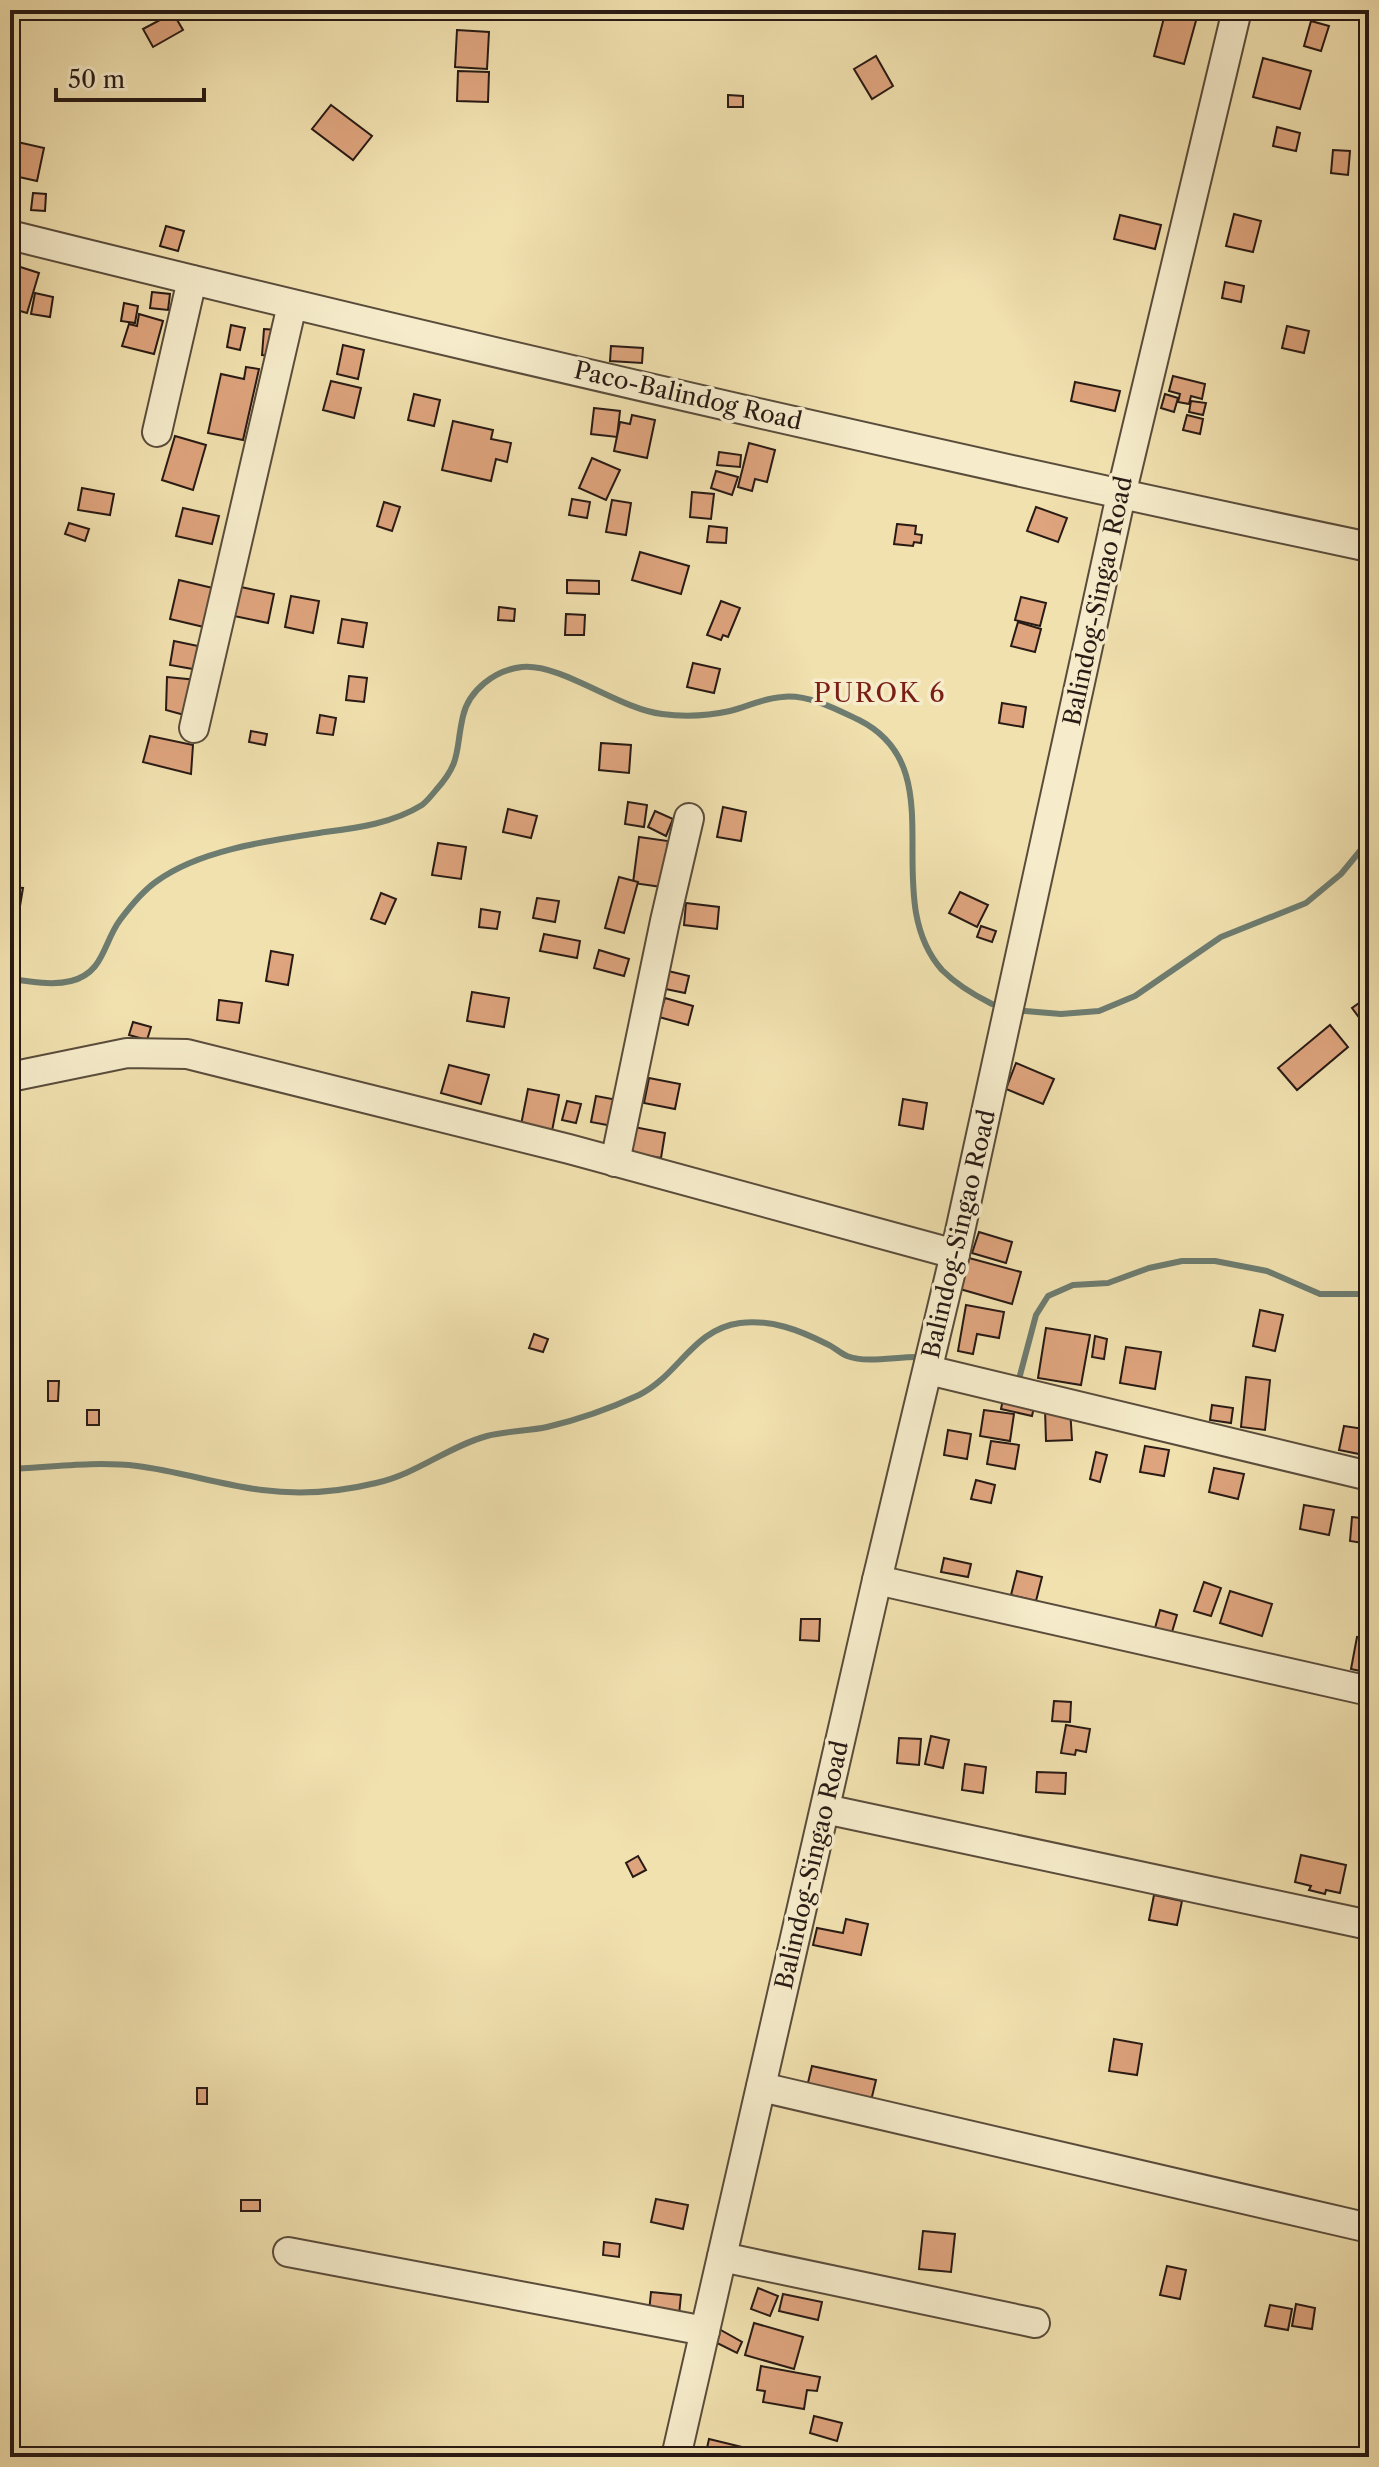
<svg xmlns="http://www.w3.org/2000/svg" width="1379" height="2467" viewBox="0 0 1379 2467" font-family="'Libre Caslon Text',serif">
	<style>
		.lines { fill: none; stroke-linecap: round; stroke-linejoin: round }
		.stream { stroke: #6d7c70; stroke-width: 6 }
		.building { fill: #dea47d; stroke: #281a14; stroke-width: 2 }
		.minor-casing { stroke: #5a4c3b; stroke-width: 32 }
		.minor { stroke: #f6eccb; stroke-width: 28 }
		.labels { text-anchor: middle; stroke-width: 7; stroke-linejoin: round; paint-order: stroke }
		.street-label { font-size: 24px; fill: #281a14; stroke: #f6eccb }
		.neighbourhood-label { font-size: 26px; letter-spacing: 2px; fill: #7a1f14; stroke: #f6eccb }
	</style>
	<rect width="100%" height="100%" fill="#f1e1af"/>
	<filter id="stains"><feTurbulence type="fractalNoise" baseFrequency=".0025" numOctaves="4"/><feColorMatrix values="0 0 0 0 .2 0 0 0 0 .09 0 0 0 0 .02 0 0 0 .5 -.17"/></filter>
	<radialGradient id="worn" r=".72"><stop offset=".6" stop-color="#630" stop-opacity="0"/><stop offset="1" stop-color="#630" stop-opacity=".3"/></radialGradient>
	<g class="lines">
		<!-- stream -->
		<g class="stream">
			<path d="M10 979C29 981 51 986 71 981 104 973 103 943 120 920 129 908 144 890 157 881 201 849 273 840 325 832 358 828 393 823 422 805 427 801 432 795 436 790 462 761 455 751 463 716 469 690 495 670 522 667 561 663 619 709 662 714 685 717 707 716 730 711 747 707 763 698 782 697 808 694 836 709 859 720 957 769 876 895 942 970 957 985 974 995 992 1004"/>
			<path d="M1025 1011 1061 1014 1099 1011 1135 996 1221 937 1306 903 1341 874 1369 840"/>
			<path d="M1016 1378 1019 1379 1036 1315 1048 1296 1073 1285 1108 1283 1149 1268 1182 1261H1215L1267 1271 1320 1294H1369"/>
			<path d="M10 1469C51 1467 96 1461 137 1466 179 1471 220 1485 262 1490 300 1495 339 1492 376 1483 417 1474 447 1447 487 1436 507 1431 528 1431 547 1427 577 1420 611 1408 639 1395 678 1376 693 1329 740 1323 771 1319 799 1330 827 1344 834 1347 840 1353 847 1356 868 1364 898 1356 920 1357"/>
		</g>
	</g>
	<!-- building -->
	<g class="building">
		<path d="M1166 10 1197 17 1184 64 1154 56Z"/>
		<path d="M173 13 183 30 153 47 143 29Z"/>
		<path d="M1311 21 1329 26 1321 51 1304 46Z"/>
		<path d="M457 30 489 32 487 69 455 67Z"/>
		<path d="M876 56 893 86 872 99 854 69Z"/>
		<path d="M1263 58 1311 71 1300 109 1253 97Z"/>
		<path d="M458 71 489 72 488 102 457 101Z"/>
		<path d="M728 95 743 96V107H728Z"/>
		<path d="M331 105 372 136 353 160 312 129Z"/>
		<path d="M1277 127 1300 133 1296 151 1273 146Z"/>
		<path d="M13 141 44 148 37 181 10 175Z"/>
		<path d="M1333 150 1350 151 1348 175 1331 173Z"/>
		<path d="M33 193 46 194 45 211 31 210Z"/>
		<path d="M1234 214 1261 221 1253 252 1226 246Z"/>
		<path d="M1120 215 1161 225 1155 249 1114 239Z"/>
		<path d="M166 226 184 231 178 251 160 246Z"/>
		<path d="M14 265 39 273 27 313 10 308V278Z"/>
		<path d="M1225 282 1244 286 1241 302 1222 298Z"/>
		<path d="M152 292 170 294 168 310 150 308Z"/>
		<path d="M35 293 53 297 50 317 31 314Z"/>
		<path d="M124 303 138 306 135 323 121 321Z"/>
		<path d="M139 314 163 321 154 354 122 346 129 324 137 326Z"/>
		<path d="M231 325 245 328 240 350 227 347Z"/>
		<path d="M1287 326 1309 331 1304 353 1282 348Z"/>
		<path d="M264 329 277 330 274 356 262 355Z"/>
		<path d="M343 345 364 350 358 379 337 374Z"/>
		<path d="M611 346 643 348 642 363 610 361Z"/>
		<path d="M246 367 259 369 243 440 208 433 221 374 244 379Z"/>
		<path d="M1173 376 1205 384 1202 399 1191 396 1189 404 1178 402 1180 394 1169 391Z"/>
		<path d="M331 381 361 388 354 418 323 410Z"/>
		<path d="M1075 382 1120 391 1115 411 1071 401Z"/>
		<path d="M414 394 440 400 434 426 408 420Z"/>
		<path d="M1165 394 1178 398 1174 412 1161 408Z"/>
		<path d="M1191 401 1206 403 1203 415 1189 412Z"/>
		<path d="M594 408 620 411 617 437 591 434Z"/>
		<path d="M632 415 655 420 647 458 614 451 620 422 630 424Z"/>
		<path d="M1187 415 1203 419 1200 434 1183 430Z"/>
		<path d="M453 421 493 430 491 439 511 443 507 462 496 459 491 481 442 470Z"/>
		<path d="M175 436 206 445 193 490 162 480Z"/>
		<path d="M749 443 775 450 767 482 755 479 752 491 738 487Z"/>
		<path d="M719 452 741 455 740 467 717 465Z"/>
		<path d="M592 458 620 470 606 500 579 488Z"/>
		<path d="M716 471 738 477 732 495 711 488Z"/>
		<path d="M82 488 114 494 110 515 78 510Z"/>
		<path d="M692 492 714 494 711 519 690 517Z"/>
		<path d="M572 499 590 502 587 518 569 515Z"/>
		<path d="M612 500 631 503 626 535 606 532Z"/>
		<path d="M384 502 400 507 392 531 377 526Z"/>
		<path d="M1036 507 1067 518 1058 542 1027 531Z"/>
		<path d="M183 508 219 516 212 544 176 536Z"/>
		<path d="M69 523 89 529 85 541 65 534Z"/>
		<path d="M897 524 916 526 915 534 922 535 921 543 914 542 913 546 894 544Z"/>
		<path d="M709 526 727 528 726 543 707 542Z"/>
		<path d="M640 552 689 566 681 594 632 580Z"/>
		<path d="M179 580 217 589 208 628 170 619Z"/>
		<path d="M567 580 599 581V594L567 593Z"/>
		<path d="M241 587 274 594 268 623 234 616Z"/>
		<path d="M291 596 319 601 313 633 285 627Z"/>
		<path d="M1021 597 1046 603 1040 626 1015 620Z"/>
		<path d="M721 601 740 608 728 637 723 635 721 640 707 635Z"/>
		<path d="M499 607 515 609 514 621 498 620Z"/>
		<path d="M566 614 585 615 584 635H565Z"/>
		<path d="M342 619 367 623 363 647 338 643Z"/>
		<path d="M1018 622 1041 629 1035 652 1011 646Z"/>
		<path d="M174 641 198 646 193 669 170 665Z"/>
		<path d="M693 663 720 669 714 693 687 687Z"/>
		<path d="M349 676 367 678 364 702 346 700Z"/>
		<path d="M167 677 197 680 188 716 166 710Z"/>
		<path d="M1002 703 1026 707 1023 727 999 723Z"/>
		<path d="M320 715 336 718 333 735 317 733Z"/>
		<path d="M251 731 267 734 265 745 249 742Z"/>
		<path d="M150 736 193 745 191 774 143 762Z"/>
		<path d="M601 743 631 745 629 773 599 770Z"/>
		<path d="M628 802 647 805 644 827 625 824Z"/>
		<path d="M723 807 746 812 741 841 717 837Z"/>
		<path d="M508 809 537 816 531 838 503 832Z"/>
		<path d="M655 811 673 819 666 836 648 827Z"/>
		<path d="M639 837 668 841 662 887 633 883Z"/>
		<path d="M438 843 466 847 461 879 432 875Z"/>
		<path d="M619 877 638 882 624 933 605 928Z"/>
		<path d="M10 887 23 888 19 912 10 910Z"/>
		<path d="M960 892 988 905 977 927 949 913Z"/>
		<path d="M381 893 396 899 385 924 371 919Z"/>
		<path d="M537 898 559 901 555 922 533 918Z"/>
		<path d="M686 903 719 907 717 929 684 925Z"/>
		<path d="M481 909 500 912 497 929 479 927Z"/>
		<path d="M981 926 996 931 992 942 977 937Z"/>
		<path d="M544 934 580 941 577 958 540 951Z"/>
		<path d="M599 950 629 959 624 976 594 968Z"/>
		<path d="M271 951 293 955 288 985 266 981Z"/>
		<path d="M660 969 689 976 685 993 656 987Z"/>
		<path d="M472 992 509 998 504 1027 467 1021Z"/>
		<path d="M1369 996V1031L1352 1008Z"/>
		<path d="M665 998 693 1006 688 1025 659 1017Z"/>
		<path d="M219 1000 242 1003 239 1023 217 1020Z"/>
		<path d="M133 1022 151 1027 147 1040 129 1035Z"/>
		<path d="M1330 1025 1348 1047 1297 1090 1278 1068Z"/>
		<path d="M1016 1063 1054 1079 1043 1104 1006 1089Z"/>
		<path d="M449 1065 489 1075 481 1104 441 1093Z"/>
		<path d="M649 1078 680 1084 675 1109 644 1103Z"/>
		<path d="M528 1089 559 1095 552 1131 521 1125Z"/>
		<path d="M596 1096 623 1101 618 1127 591 1122Z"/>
		<path d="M903 1099 927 1103 923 1129 899 1125Z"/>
		<path d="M567 1101 581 1104 576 1123 562 1120Z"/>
		<path d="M634 1127 665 1133 661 1158 629 1152Z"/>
		<path d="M979 1232 1012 1242 1006 1263 972 1253Z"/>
		<path d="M969 1258 1021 1272 1012 1304 960 1289Z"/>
		<path d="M966 1305 1004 1312 999 1338 977 1334 973 1354 958 1351Z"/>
		<path d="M1260 1310 1283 1315 1275 1351 1253 1346Z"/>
		<path d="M1046 1328 1090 1335 1081 1385 1038 1378Z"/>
		<path d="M534 1334 548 1339 543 1352 529 1348Z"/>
		<path d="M1095 1336 1107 1339 1104 1359 1092 1357Z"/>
		<path d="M1126 1347 1161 1352 1155 1389 1120 1383Z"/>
		<path d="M1246 1377 1270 1380 1265 1430 1241 1427Z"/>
		<path d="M48 1381H59L58 1401H48Z"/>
		<path d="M1003 1399 1034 1407 1032 1416 1001 1409Z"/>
		<path d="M1212 1405 1233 1408 1231 1423 1210 1420Z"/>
		<path d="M1070 1408 1072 1440 1046 1441 1045 1409Z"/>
		<rect x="87" y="1410" width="12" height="15"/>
		<path d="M984 1410 1014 1414 1010 1441 980 1436Z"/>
		<path d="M1344 1426 1364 1429 1359 1454 1339 1450Z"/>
		<path d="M948 1430 971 1434 967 1459 944 1455Z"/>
		<path d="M991 1441 1019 1445 1015 1469 987 1464Z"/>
		<path d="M1145 1446 1169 1450 1164 1476 1140 1472Z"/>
		<path d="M1096 1452 1107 1455 1100 1482 1090 1479Z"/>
		<path d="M1214 1468 1244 1474 1238 1499 1209 1492Z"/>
		<path d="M976 1480 995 1485 991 1503 971 1499Z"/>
		<path d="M1304 1505 1334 1510 1329 1535 1300 1529Z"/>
		<path d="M1352 1517 1369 1519V1544L1350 1541Z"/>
		<path d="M944 1558 971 1564 968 1577 941 1572Z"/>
		<path d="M1017 1571 1042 1577 1036 1601 1011 1595Z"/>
		<path d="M1204 1582 1221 1588 1211 1616 1194 1611Z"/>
		<path d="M1230 1591 1272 1604 1262 1636 1220 1623Z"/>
		<path d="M1160 1610 1177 1615 1172 1632 1155 1628Z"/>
		<path d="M801 1619H820L819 1641 800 1640Z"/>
		<path d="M1357 1637 1369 1639V1673L1351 1669Z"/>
		<path d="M1054 1701 1071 1702 1070 1722 1052 1721Z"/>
		<path d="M1066 1725 1090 1729 1086 1752 1076 1750 1075 1755 1061 1753Z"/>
		<path d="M931 1736 949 1740 943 1768 925 1764Z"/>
		<path d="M899 1738 921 1739 919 1765 897 1763Z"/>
		<path d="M965 1764 986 1767 983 1793 962 1790Z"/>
		<path d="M1037 1772 1066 1773 1065 1794 1036 1792Z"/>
		<path d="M1301 1855 1346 1865 1340 1893 1326 1890 1325 1894 1309 1890 1311 1886 1295 1882Z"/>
		<path d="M638 1856 646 1870 633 1877 626 1863Z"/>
		<path d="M1154 1895 1182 1901 1177 1925 1149 1920Z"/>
		<path d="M846 1919 868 1924 861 1955 813 1945 817 1928 843 1933Z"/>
		<path d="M1114 2039 1142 2044 1137 2075 1109 2071Z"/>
		<path d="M812 2066 876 2080 870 2105 806 2091Z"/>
		<rect x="197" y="2088" width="10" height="16"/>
		<path d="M656 2199 688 2205 683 2229 651 2222Z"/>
		<rect x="241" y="2200" width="19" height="11"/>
		<path d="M923 2231 955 2234 951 2272 919 2269Z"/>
		<path d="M604 2242 620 2244 619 2257 603 2255Z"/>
		<path d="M1167 2266 1186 2270 1180 2299 1160 2295Z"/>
		<path d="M758 2288 778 2296 770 2316 751 2309Z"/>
		<path d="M651 2292 681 2295 679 2315 649 2312Z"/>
		<path d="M783 2294 822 2302 818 2320 779 2311Z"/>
		<path d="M1296 2304 1315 2308 1312 2329 1292 2326Z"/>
		<path d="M1270 2305 1292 2309 1288 2330 1265 2326Z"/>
		<path d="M754 2323 803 2337 794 2369 745 2355Z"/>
		<path d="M719 2329 742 2342 737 2353 713 2341Z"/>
		<path d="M761 2366 820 2377 817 2391 807 2390 804 2409 763 2402 765 2391 757 2390Z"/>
		<path d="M814 2416 842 2423 837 2441 810 2433Z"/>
		<path d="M709 2439 742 2447 740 2457H705Z"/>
	</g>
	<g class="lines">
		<!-- minor casing -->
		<g class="minor-casing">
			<g id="minor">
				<path d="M10 235C461 347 914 451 1369 547"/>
				<path d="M157 432 192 280"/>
				<path d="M194 728 292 305"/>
				<path d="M10 1077 127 1053 187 1054 569 1149 955 1254"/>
				<path d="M615 1162 665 921 689 818"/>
				<path d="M928 1370 1369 1476"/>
				<path d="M877 1580 1369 1691"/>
				<path d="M825 1809 1369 1925"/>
				<path d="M761 2087 1369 2228"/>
				<path d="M288 2252 705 2331"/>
				<path d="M722 2257 1035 2323"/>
				<path d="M676 2457 877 1580 955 1254 1121 495 1237 10"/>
			</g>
		</g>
		<!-- minor -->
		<use href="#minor" class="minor"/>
	</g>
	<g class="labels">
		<!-- street labels -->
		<g class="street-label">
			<text transform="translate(688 396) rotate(13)" y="8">Paco-Balindog Road</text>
			<text transform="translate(1098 601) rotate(-78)" y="8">Balindog-Singao Road</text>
			<text transform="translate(959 1234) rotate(-77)" y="8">Balindog-Singao Road</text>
			<text transform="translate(812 1865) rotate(-77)" y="8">Balindog-Singao Road</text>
		</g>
		<!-- neighbourhood labels -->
		<g class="neighbourhood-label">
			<text x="880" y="702">PUROK 6</text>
		</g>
	</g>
	<!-- margin -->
	<rect width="1379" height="2467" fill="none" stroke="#f1e1af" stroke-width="40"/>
	<rect x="12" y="12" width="1355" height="2443" fill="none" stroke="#281a14" stroke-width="4"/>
	<rect x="20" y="20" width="1339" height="2427" fill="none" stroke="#281a14" stroke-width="2"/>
	<!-- scale -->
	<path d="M56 88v12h148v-12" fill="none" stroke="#281a14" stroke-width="4"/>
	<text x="68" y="88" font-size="24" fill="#281a14" stroke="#f6eccb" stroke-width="6" paint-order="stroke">50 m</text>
	<rect width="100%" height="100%" filter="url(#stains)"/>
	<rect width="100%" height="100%" fill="url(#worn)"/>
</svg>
